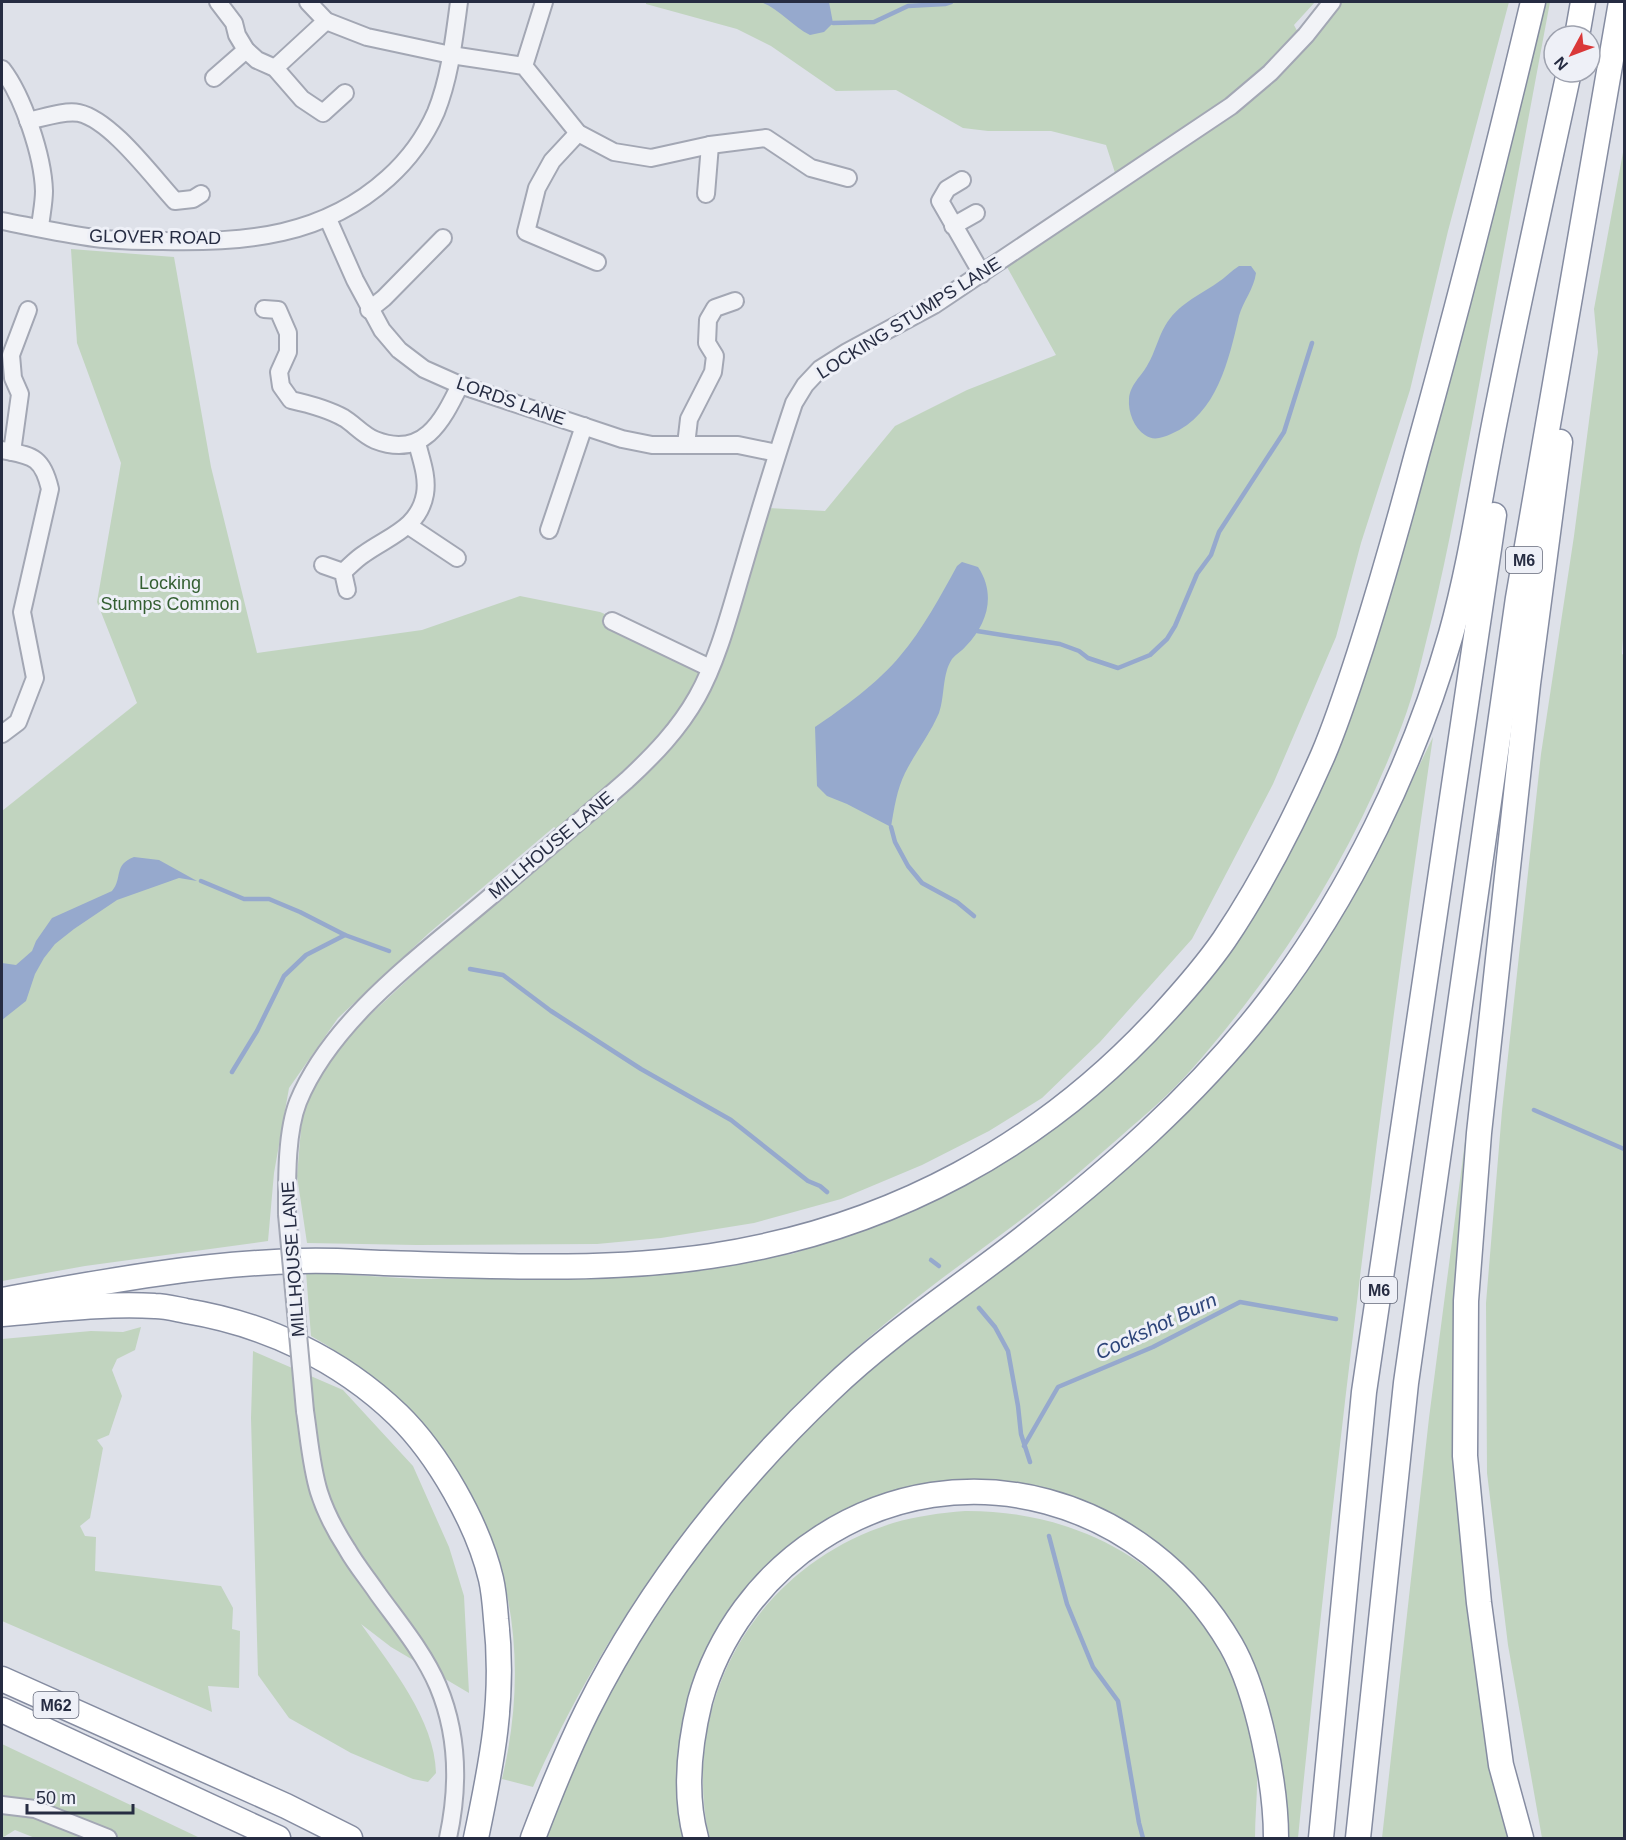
<svg xmlns="http://www.w3.org/2000/svg" width="1626" height="1840" viewBox="0 0 1626 1840" font-family="Arial,sans-serif">
	<style>
		.green { fill: #c1d4bf }
		.water { fill: #96a9cd }
		.lines { fill: none; stroke-linecap: round; stroke-linejoin: round }
		.stream { stroke: #96a9cd; stroke-width: 4.5 }
		.minor-casing { stroke: #a3a7b4; stroke-width: 20 }
		.highway-casing { stroke: #858ca1; stroke-width: 27 }
		.minor { stroke: #f2f3f7; stroke-width: 16 }
		.highway { stroke: #fff; stroke-width: 24 }
		.minor-bridge-casing { stroke: #a3a7b4; stroke-width: 20; stroke-linecap: butt }
		.minor-bridge { stroke: #f2f3f7; stroke-width: 16 }
		.labels { text-anchor: middle; stroke-width: 6; stroke-linejoin: round; paint-order: stroke }
		.shield { fill: #eef0f7; stroke: #626778; stroke-width: 1.5 }
		.shield-label { font-size: 16px; font-weight: bold; fill: #262c42 }
		.street-label { font-size: 18px; fill: #262c42; stroke: #eef0f7 }
		.park-label { font-size: 18px; fill: #345f32; stroke: #eef0f7 }
		.water-label { font-size: 20px; font-style: italic; fill: #2c4479; stroke: #eef0f7 }
	</style>
	<rect width="100%" height="100%" fill="#dee1e9"/>
	<!-- green -->
	<g class="green">
		<path d="M646 2H1315L1294 25 1305 46 1342 2H1509L1448 231 1410 390 1361 543 1336 637 1273 784 1192 939 1100 1042 1042 1098 989 1131 922 1165 841 1199 754 1223 661 1238 597 1244 417 1245 307 1243 297 1176 303 1105 340 1043 416 972 569 839 554 827 429 933 338 1018 289 1088 274 1173 268 1241 85 1266 2 1281V811L137 703 97 602 121 463 77 343 71 249 174 257 211 467 257 653 422 630 520 596 600 612 679 646 719 659 768 508 825 511 895 426 967 390 1056 355 1007 267 1120 188 1106 145 1051 131H988L963 128 896 90 836 91 771 46 737 29 646 4Z"/>
		<path d="M1543 2H1550C1524 142 1498 282 1472 423 1459 490 1447 556 1431 622 1422 657 1415 691 1402 725 1354 853 1281 968 1191 1070 1170 1094 1145 1115 1121 1136 1091 1162 1062 1188 1031 1212 989 1245 944 1275 903 1309 741 1439 618 1598 533 1787L502 1779C546 1595 476 1430 311 1336L306 1272 417 1279H529L582 1277 739 1262 792 1254 873 1226 1124 1065 1314 793Z"/>
		<path d="M1624 147V623L1622 654 1624 655V1838H1542L1508 1645 1487 1473 1486 1303 1502 1111 1541 754 1574 536 1598 352 1594 309Z"/>
		<path d="M1433 737C1379 1103 1334 1470 1298 1838H1283V1793L1278 1741 1265 1691 1255 1667 1243 1644 1214 1600 1197 1581 1136 1532 936 1488 754 1583 678 1796 683 1838H539L614 1673 721 1517 859 1375 1103 1186 1365 873 1389 828Z"/>
		<path d="M1472 1088 1469 1154 1459 1286 1509 1838H1382L1429 1418Z"/>
		<path d="M141 1327 135 1350 117 1359 112 1370 122 1396 109 1435 97 1440 103 1448 90 1518 80 1526 85 1536 96 1537 95 1571 221 1586 233 1608 232 1629 240 1631 239 1688 208 1686 212 1712 2 1621V1339L91 1331 123 1332Z"/>
		<path d="M253 1351 343 1390 413 1466 449 1547 464 1596 469 1693 391 1647 361 1624C391 1666 435 1720 436 1773L428 1782 413 1779 351 1753 289 1718 258 1675 251 1418Z"/>
		<path d="M965 1511C1114 1510 1235 1606 1256 1757 1259 1784 1255 1811 1255 1838H709C680 1699 756 1566 893 1523 917 1516 940 1513 965 1511Z"/>
		<path d="M2 1744 200 1838H35L15 1830 2 1838Z"/>
	</g>
	<!-- water -->
	<g class="water">
		<path d="M761 2H829L833 23 824 32 810 35C792 26 780 9 761 2Z"/>
		<path d="M1239 266H1251L1256 273C1254 289 1243 301 1239 316 1229 359 1217 415 1171 434 1162 438 1153 441 1145 435 1134 428 1128 412 1129 399 1130 384 1142 376 1148 364 1155 352 1158 338 1165 326 1177 305 1198 296 1217 283 1225 278 1231 271 1239 266Z"/>
		<path d="M962 562 978 567C996 594 988 623 966 646 962 651 956 654 952 659 942 674 945 696 939 713 930 734 915 753 905 773 897 789 894 809 891 827L847 804 827 796 817 786 815 727C842 709 880 681 900 656 923 629 940 597 957 566Z"/>
		<path d="M134 857 159 860 197 881 179 878 117 900 74 929 55 944 44 958 35 974 26 1001 2 1020V963L16 965 32 951 36 941 52 918 112 891C123 878 113 865 134 857Z"/>
	</g>
	<g class="lines">
		<!-- stream -->
		<g class="stream">
			<path d="M833 23 874 22 908 6 945 4 951 2"/>
			<path d="M977 631 1060 644 1079 651 1088 658 1118 668 1150 655 1167 639 1175 626 1197 574 1211 555 1219 532 1284 432 1312 343"/>
			<path d="M891 827 895 842 908 866 922 883 957 902 974 916"/>
			<path d="M201 881 244 899H269L300 912 345 935 389 951"/>
			<path d="M470 969 503 975 551 1011 641 1069 731 1120 808 1181 820 1186 827 1192"/>
			<path d="M232 1072 257 1031 284 976 306 955 345 935"/>
			<path d="M1534 1110 1624 1149"/>
			<path d="M931 1260 939 1266"/>
			<path d="M979 1308 995 1327 1008 1351 1018 1406 1021 1434 1030 1462"/>
			<path d="M1024 1446 1058 1387 1153 1347 1240 1302 1336 1319"/>
			<path d="M1049 1536 1067 1604 1093 1667 1118 1701 1139 1823 1143 1838"/>
		</g>
		<!-- minor casing -->
		<g class="minor-casing">
			<g id="minor">
				<path d="M218 2 234 23 237 35 246 50 257 60 275 68 302 99 323 113 345 93"/>
				<path d="M308 2 326 21 367 37 451 55 524 66 578 133 614 152 651 158 710 145 766 138 811 168 848 178"/>
				<path d="M524 66 544 2"/>
				<path d="M275 68 326 21"/>
				<path d="M2 69C23 96 43 156 44 191 44 203 41 216 40 228"/>
				<path d="M214 78 246 50"/>
				<path d="M28 121C43 118 64 110 79 113 111 120 152 176 175 201L193 199 201 194"/>
				<path d="M578 133 552 161 537 188 526 232 597 262"/>
				<path d="M962 180 947 189 940 201 982 274"/>
				<path d="M706 194 710 145"/>
				<path d="M328 219 355 280 382 330 399 350 424 369 460 385 622 439 652 445H738L777 453"/>
				<path d="M2 221C33 227 64 234 95 238 117 241 141 241 163 241 246 243 324 236 388 178 408 160 425 137 436 112 450 77 454 39 459 2"/>
				<path d="M953 226 976 213"/>
				<path d="M264 309 278 310 288 333V352L279 372 281 386 291 400C309 404 328 409 344 418 354 424 363 435 375 440 423 459 442 422 460 385"/>
				<path d="M369 310 384 298 443 238"/>
				<path d="M686 445 689 419 713 372 715 356 707 343 708 320 715 308 735 301"/>
				<path d="M2 450C31 456 42 455 50 489L22 612 35 678 18 722 2 734"/>
				<path d="M12 452 20 394 13 378 11 355 28 310"/>
				<path d="M409 526 457 558"/>
				<path d="M549 530 584 426"/>
				<path d="M323 565 343 572 347 590"/>
				<path d="M343 572C350 566 356 559 364 554 389 536 419 528 425 494 428 477 421 459 417 443"/>
				<path d="M612 621 710 668"/>
				<path d="M287 1214C287 1181 286 1133 298 1102 330 1023 415 960 478 907 528 865 578 823 627 780 654 755 679 729 697 697 718 660 731 608 743 568 759 513 776 457 794 403L805 385 820 369 847 352 934 305 1231 106 1270 73 1306 35 1332 2"/>
				<path d="M305 1411C309 1437 311 1466 319 1492 325 1511 336 1532 347 1549 356 1565 368 1579 378 1594 399 1623 424 1653 438 1686 459 1736 459 1787 448 1838"/>
				<path d="M2 1805 35 1809 108 1838"/>
			</g>
		</g>
		<!-- highway casing -->
		<g class="highway-casing">
			<g id="highway">
				<path d="M1577 36 1583 2"/>
				<path d="M2 1300C101 1282 201 1263 302 1261 330 1260 357 1262 384 1263 493 1266 603 1272 711 1256 890 1229 1043 1146 1164 1013 1185 990 1206 966 1224 940 1263 882 1295 819 1323 755 1338 720 1350 682 1362 645 1382 582 1400 518 1417 454 1459 304 1497 153 1533 2"/>
				<path d="M2 1314C52 1310 104 1303 155 1306 165 1306 176 1309 186 1311 265 1324 340 1359 398 1415 438 1454 478 1524 491 1579 494 1592 495 1606 496 1619 505 1698 492 1762 476 1838"/>
				<path d="M2 1679 286 1806 350 1838"/>
				<path d="M2 1710 278 1838"/>
				<path d="M533 1838C549 1796 566 1753 587 1711 647 1591 732 1483 830 1390 886 1336 952 1293 1013 1246 1106 1174 1195 1097 1267 1004 1349 898 1414 763 1451 634 1472 559 1482 482 1498 405 1520 294 1545 183 1569 72"/>
				<path d="M696 1838C684 1794 689 1746 700 1701 718 1635 762 1576 819 1539 963 1444 1146 1499 1231 1645 1258 1692 1276 1784 1276 1838"/>
				<path d="M1321 1838 1364 1392 1494 515"/>
				<path d="M1358 1838 1406 1383 1518 598 1621 2"/>
				<path d="M1521 1838 1501 1765 1479 1603 1465 1456 1466 1301 1479 1133 1528 684 1560 442"/>
			</g>
		</g>
		<!-- minor -->
		<use href="#minor" class="minor"/>
		<!-- highway -->
		<use href="#highway" class="highway"/>
		<!-- minor-bridge casing -->
		<g class="minor-bridge-casing">
			<path id="minor-bridge" d="M287 1214 305 1411"/>
		</g>
		<!-- minor-bridge -->
		<use href="#minor-bridge" class="minor-bridge"/>
	</g>
	<g class="labels">
		<!-- shield labels -->
		<g class="shield">
			<rect x="1506" y="547" width="36" height="26" rx="4.5"/>
			<rect x="1361" y="1277" width="36" height="26" rx="4.5"/>
			<rect x="33.5" y="1692" width="45" height="26" rx="4.5"/>
		</g>
		<g class="shield-label">
			<text x="1524" y="566">M6</text>
			<text x="1379" y="1296">M6</text>
			<text x="56" y="1711">M62</text>
		</g>
		<!-- street labels -->
		<g class="street-label">
			<text transform="translate(155 237) rotate(1)" y="6">GLOVER ROAD</text>
			<text transform="translate(909 318) rotate(-32)" y="6">LOCKING STUMPS LANE</text>
			<text transform="translate(511 401) rotate(19)" y="6">LORDS LANE</text>
			<text transform="translate(551 845) rotate(-40)" y="6">MILLHOUSE LANE</text>
			<text transform="translate(293 1259) rotate(-94)" y="6">MILLHOUSE LANE</text>
		</g>
		<!-- park labels -->
		<g class="park-label">
			<text x="170" y="589">Locking<tspan x="170" dy="21">Stumps Common</tspan></text>
		</g>
		<!-- water labels -->
		<g class="water-label">
			<text transform="translate(1156 1326) rotate(-25)" y="7">Cockshot Burn</text>
		</g>
	</g>
	<!-- border -->
	<rect width="1626" height="1840" fill="none" stroke="#262c42" stroke-width="6"/>
	<!-- north arrow -->
	<g transform="translate(1572 54) rotate(229)"><circle r="28" fill="#eef0f7" stroke="#9ea2af" stroke-width="1.5"/>
	<path d="M0-4.5L10 22L0 15L-10 22Z" fill="#da3839"/>
	<text y="-9" font-size="16" font-weight="bold" text-anchor="middle" fill="#262c42">N</text>
	</g>
	<!-- scale -->
	<path d="M27 1804v9h106v-9" fill="none" stroke="#262c42" stroke-width="3"/>
	<text x="36" y="1804" font-size="18" fill="#262c42" stroke="#eef0f7" stroke-width="4.5" paint-order="stroke">50 m</text>
</svg>
